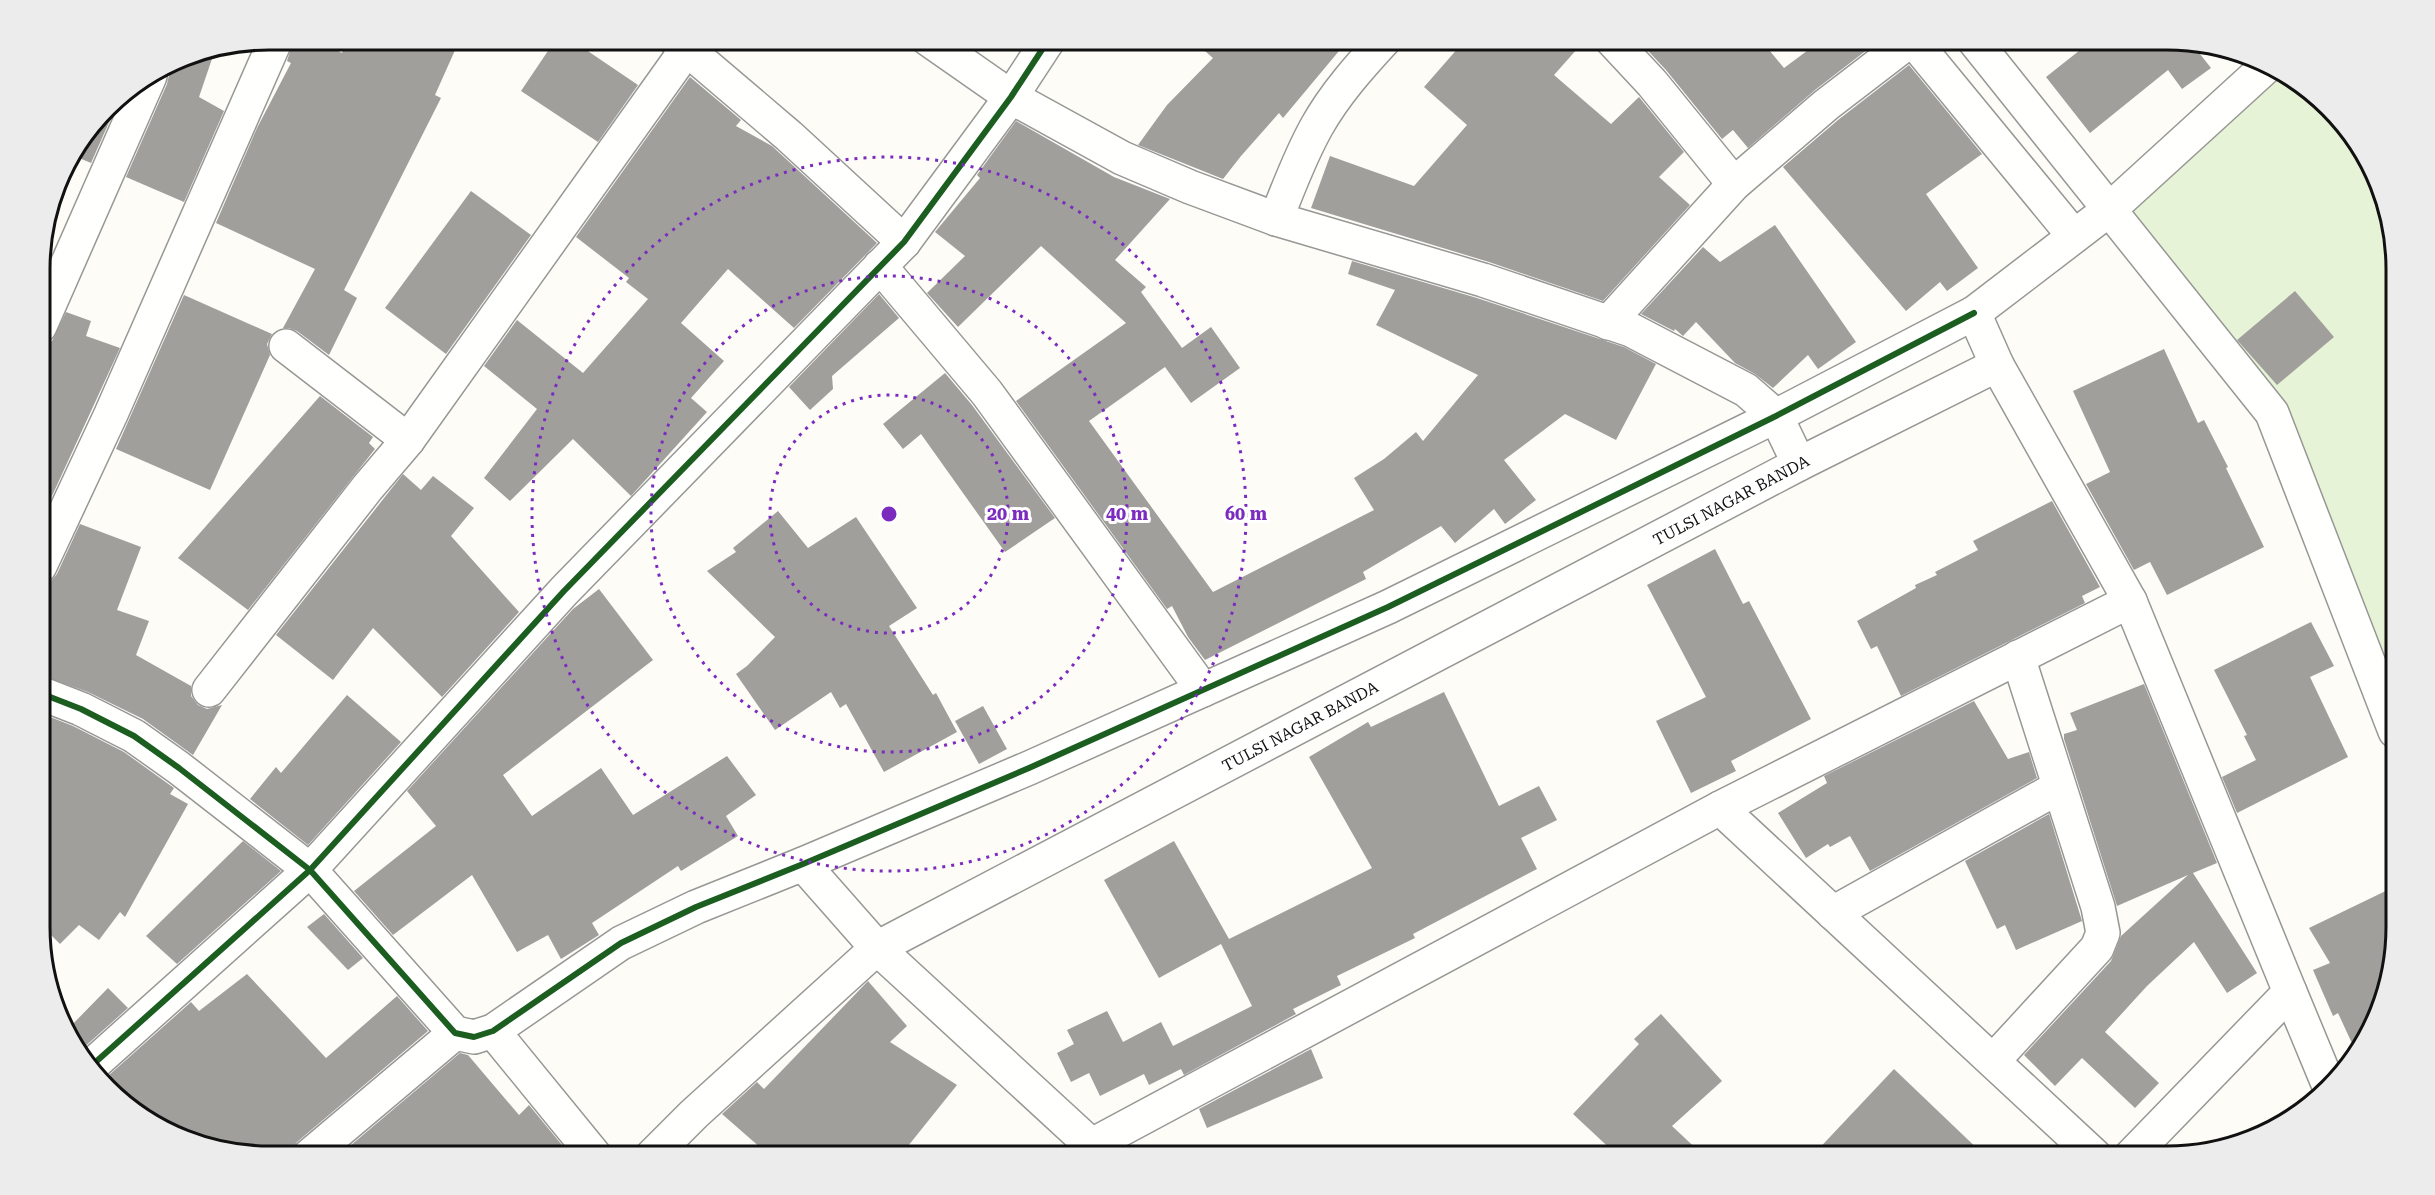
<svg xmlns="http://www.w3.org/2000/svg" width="2435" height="1195" viewBox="0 0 2435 1195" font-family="'Roboto Serif',serif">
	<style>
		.green { fill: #e7f3d7 }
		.building { fill: #a19f9c }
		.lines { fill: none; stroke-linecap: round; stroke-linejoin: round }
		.minor-casing { stroke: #979795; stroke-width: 36 }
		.minor { stroke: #fffffe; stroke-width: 33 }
		.cycleway-casing { stroke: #fff; stroke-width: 10 }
		.cycleway { stroke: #1b5e20; stroke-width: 6 }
		.ring { fill: none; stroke: #7b2cbf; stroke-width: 3; stroke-dasharray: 3 6 }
		.labels { text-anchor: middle; stroke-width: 6; stroke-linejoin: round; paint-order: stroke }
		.street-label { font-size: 16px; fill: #111; stroke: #fff }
		.rim { fill: none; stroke: #111; stroke-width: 3 }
		.centre { fill: #7b2cbf; stroke: #fff; stroke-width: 3 }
		.ring-label { font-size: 18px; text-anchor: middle; font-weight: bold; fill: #7b2cbf; stroke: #fff; stroke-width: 6; stroke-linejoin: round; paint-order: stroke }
	</style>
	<rect width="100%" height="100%" fill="#fdfcf7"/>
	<!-- green -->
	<path class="green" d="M2268 63 2349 129 2379 181 2394 239 2395 705 2272 413 2110 209Z"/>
	<!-- building -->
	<g class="building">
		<path d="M294 39H315L342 53 347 39H460L435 95 441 98 344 290 357 298 329 355 297 331 289 328H283L315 269 216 223 257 128 291 63 287 61Z"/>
		<path d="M556 39H570L638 85 598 142 521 91Z"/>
		<path d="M1191 39H1349L1283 118 1279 113 1241 156 1223 179 1138 145 1167 105 1213 58Z"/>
		<path d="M1466 39H1586L1554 75 1611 124 1639 97 1684 152 1659 177 1690 205 1603 301 1489 262 1311 208 1330 156 1414 186 1467 125 1424 87Z"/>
		<path d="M1637 39H1760L1784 68 1823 39H1881L1815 90 1748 148 1733 130 1722 139 1666 70Z"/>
		<path d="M2094 39H2166L2198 46 2196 49 2211 68 2182 89 2168 70 2090 133 2046 77Z"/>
		<path d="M215 50 199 97 224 111 184 202 126 177 167 84 169 75 166 66 181 56Z"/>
		<path d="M1909 65 1982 154 1926 194 1978 268 1947 291 1940 282 1906 311 1783 167 1838 120Z"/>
		<path d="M690 77 741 120 736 126 772 146 877 243 794 328 728 269 681 323 724 361 691 398 707 412 631 496 573 439 510 501 484 478 537 409 484 366 517 320 583 373 648 299 626 282 629 278 576 237Z"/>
		<path d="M122 93 91 163 72 155 117 96Z"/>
		<path d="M1016 121 1114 177 1170 199 1115 260 1146 287 1141 292 1182 348 1211 327 1240 368 1191 403 1165 367 1089 421 1213 592 1374 510 1354 478 1384 459 1416 432 1423 441 1478 375 1376 325 1395 290 1348 274 1352 261 1477 298 1624 347 1656 364 1616 440 1565 414 1504 460 1536 500 1505 524 1494 509 1455 543 1441 526 1363 572 1366 579 1205 660 1188 637 1172 606 1167 609 1016 401 1126 323 1041 246 958 327 927 293 965 256 935 232 980 178 977 175Z"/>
		<path d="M471 191 531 235 446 354 385 308Z"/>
		<path d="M1775 225 1856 342 1818 369 1808 355 1773 388 1755 374 1735 363 1696 322 1683 336 1675 329 1674 331 1641 314 1703 247 1720 262Z"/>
		<path d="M2295 291 2334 337 2277 385 2237 340Z"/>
		<path d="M879 294 899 318 832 376 833 389 810 410 789 387Z"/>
		<path d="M184 295 272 334 267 344 270 355 210 490 116 449Z"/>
		<path d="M66 312 91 321 86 336 120 348 40 522V344L52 341Z"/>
		<path d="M2164 349 2198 423 2204 420 2228 467 2226 468 2264 547 2167 595 2150 562 2134 570 2086 484 2110 472 2073 391Z"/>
		<path d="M945 373 972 405 1055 518 1005 552 921 434 903 449 883 424Z"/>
		<path d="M320 396 373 437 369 443 375 449 248 610 178 558Z"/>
		<path d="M403 474 421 490 433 476 474 508 451 536 519 612 442 697 373 628 333 680 276 635Z"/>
		<path d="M2052 501 2100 587 2082 596 2085 603 1901 696 1877 646 1871 649 1857 621 1916 588 1915 585 1937 575 1935 572 1978 550 1973 541Z"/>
		<path d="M778 511 808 548 856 517 917 608 889 626 933 695 936 693 957 732 884 772 846 704 840 708 831 692 775 730 736 674 747 666 775 637 707 571 736 552 733 548Z"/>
		<path d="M80 524 141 547 117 610 149 621 136 655 191 686V696L198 705 207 709 222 705 193 755 143 719 88 692 40 675V585L50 582 57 574Z"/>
		<path d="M1715 549 1743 604 1749 601 1811 719 1731 761 1736 771 1691 793 1656 721 1706 697 1647 585Z"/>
		<path d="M599 589 653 660 503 775 532 816 601 768 633 815 727 756 756 795 726 816 738 836 681 871 678 866 592 923 599 935 561 959 548 935 517 952 472 875 393 935 354 891 436 826 407 791 573 609Z"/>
		<path d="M2311 622 2334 666 2310 677 2348 757 2237 813 2222 777 2256 760 2244 736 2247 735 2214 670Z"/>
		<path d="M2144 684 2217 863 2193 873 2257 973 2227 993 2194 942 2147 986 2105 1032 2159 1083 2135 1108 2082 1058 2055 1086 2024 1055 2111 961 2121 936 2188 875 2117 906 2064 739V734L2077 730 2070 713Z"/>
		<path d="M1444 692 1499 806 1539 786 1557 820 1521 838 1537 869 1413 934 1415 938 1337 976 1341 985 1293 1009 1296 1014 1184 1075 1181 1069 1149 1085 1144 1074 1100 1096 1089 1073 1071 1082 1057 1053 1074 1044 1067 1030 1107 1011 1123 1042 1161 1022 1173 1046 1252 1006 1221 944 1159 978 1104 880 1174 841 1229 939 1372 868 1309 757 1368 722 1371 727Z"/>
		<path d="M347 695 401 742 308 845 250 799 276 767 281 773Z"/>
		<path d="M1974 701 2008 759 2029 752 2037 778 1870 871 1850 836 1830 847 1828 844 1806 858 1778 813 1827 783 1824 776Z"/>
		<path d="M983 706 1007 749 979 764 955 721Z"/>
		<path d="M40 713 73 726 124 752 174 788 170 794 188 804 125 917 120 912 99 940 79 925 60 944 41 925Z"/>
		<path d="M2049 814 2082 921 2016 950 2005 925 1997 929 1965 861Z"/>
		<path d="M243 841 281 871 177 964 146 936Z"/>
		<path d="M2396 886V927L2372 1028 2356 1052 2338 1013 2333 1016 2313 970 2330 963 2309 928Z"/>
		<path d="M324 914 363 958 348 970 307 927Z"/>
		<path d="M247 974 326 1058 397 996 428 1031 297 1142 287 1156H269L167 1132 128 1100 108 1076 191 1002 199 1011Z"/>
		<path d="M868 981 907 1026 890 1042 957 1085 900 1156H770L722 1114 757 1082 764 1089Z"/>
		<path d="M108 988 128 1008 81 1050 74 1044 66 1031Z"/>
		<path d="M1661 1014 1722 1081 1672 1126 1704 1156H1618L1573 1114 1639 1044 1634 1039Z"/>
		<path d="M1311 1049 1323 1078 1207 1128 1199 1109Z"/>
		<path d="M460 1053 468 1055 519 1115 529 1105 571 1156H348L344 1151Z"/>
		<path d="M1894 1069 1985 1156H1812Z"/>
	</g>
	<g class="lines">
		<!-- minor casing -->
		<g class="minor-casing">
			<g id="minor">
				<path d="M675 39 789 136 904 242"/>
				<path d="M928 39 1011 97 1122 158 1190 187 1276 219 1483 280 1631 330 1746 390 1776 416 1799 464"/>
				<path d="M1611 39 1652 83 1734 184"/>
				<path d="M1912 39 2074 236"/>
				<path d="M1973 39 2272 413 2395 731"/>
				<path d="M1276 219C1289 187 1300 156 1317 126 1335 94 1360 66 1385 39"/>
				<path d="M880 266 987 393 1203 690"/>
				<path d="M1608 323 1734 184 1826 105 1912 39"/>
				<path d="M40 326 150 76"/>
				<path d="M286 346 408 440"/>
				<path d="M40 566 111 414 276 39"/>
				<path d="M209 690 368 487 408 440 694 39"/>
				<path d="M40 693 81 709 134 736 179 768 310 870 455 1033 474 1037 493 1031 621 943 696 907 803 864 1029 768 1388 607 1776 416 1974 313"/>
				<path d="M1720 808 2095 1156"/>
				<path d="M1833 913 2059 787"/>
				<path d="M2290 992 2329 1086"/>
				<path d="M493 1031 595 1156"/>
				<path d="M1993 1061 2097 948 2103 933 2098 907 2018 657"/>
				<path d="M89 1068 310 870 564 591 904 242 1011 97 1049 39"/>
				<path d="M1092 1145 1720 808 2130 601"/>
				<path d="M309 1156 455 1033"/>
				<path d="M652 1156 694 1114 877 948 803 864"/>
				<path d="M1103 1156 877 948 1799 464 1997 365"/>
				<path d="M2131 1156 2290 992 2130 601 1997 365 1974 313 2110 209 2269 64"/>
			</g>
		</g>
		<!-- minor -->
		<use href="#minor" class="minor"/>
		<!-- cycleway casing -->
		<g class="cycleway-casing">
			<g id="cycleway">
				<path d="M40 693 81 709 134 736 179 768 310 870 455 1033 474 1037 493 1031 621 943 696 907 803 864 1029 768 1388 607 1776 416 1974 313"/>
				<path d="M89 1068 310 870 564 591 904 242 1011 97 1049 39"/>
			</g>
		</g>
		<!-- cycleway -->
		<use href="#cycleway" class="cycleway"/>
	</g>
	<!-- distance rings -->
	<g class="ring">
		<circle cx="889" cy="514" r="119"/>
		<circle cx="889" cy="514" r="238"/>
		<circle cx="889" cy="514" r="357"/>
	</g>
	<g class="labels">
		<!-- street labels -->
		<g class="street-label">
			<text transform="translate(1731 500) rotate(-28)" y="6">TULSI NAGAR BANDA</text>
			<text transform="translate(1300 726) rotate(-28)" y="6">TULSI NAGAR BANDA</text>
		</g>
	</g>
	<!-- crop -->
	<path d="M0 0H2435V1195H0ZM269 50H2167A219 219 0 0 1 2386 269V927A219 219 0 0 1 2167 1146H269A219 219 0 0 1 50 927V269A219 219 0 0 1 269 50Z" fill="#ececec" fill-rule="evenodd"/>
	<path class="rim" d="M269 50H2167A219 219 0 0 1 2386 269V927A219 219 0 0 1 2167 1146H269A219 219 0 0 1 50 927V269A219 219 0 0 1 269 50Z"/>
	<circle cx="889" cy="514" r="9" class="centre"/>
	<g class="ring-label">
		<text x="1008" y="520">20 m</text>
		<text x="1127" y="520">40 m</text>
		<text x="1246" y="520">60 m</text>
	</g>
</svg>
